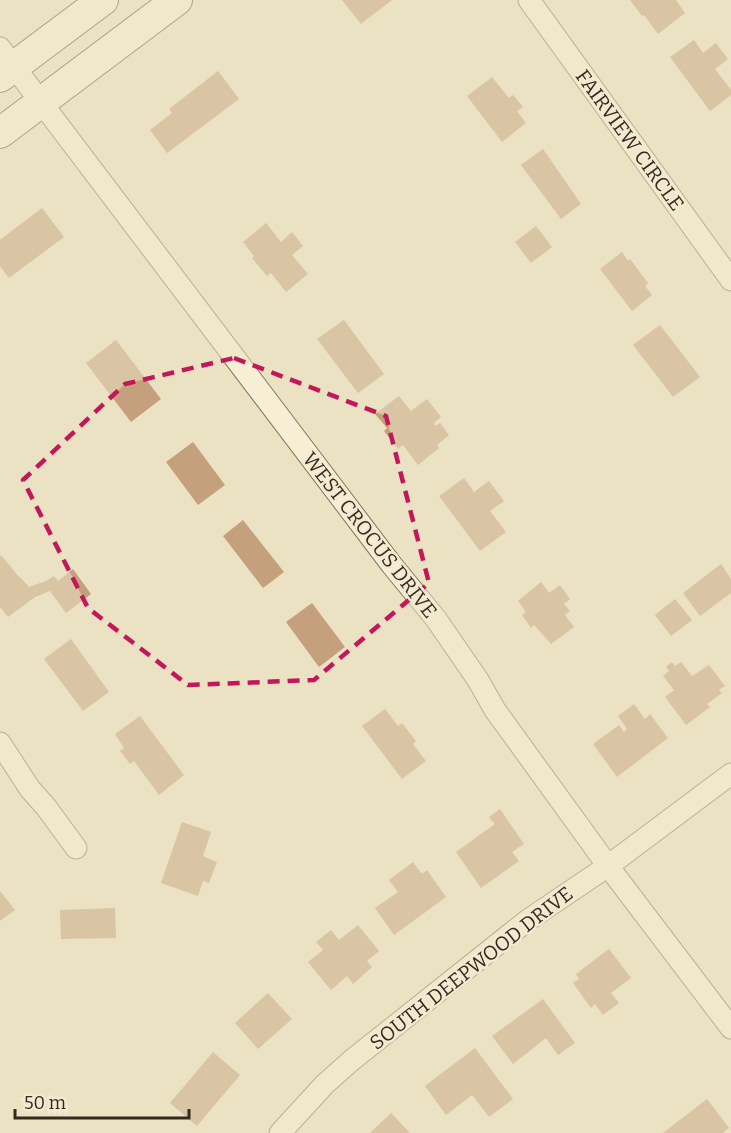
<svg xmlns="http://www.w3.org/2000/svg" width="731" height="1133" viewBox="0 0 731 1133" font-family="Bitter,serif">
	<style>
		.building { fill: #c5a07c }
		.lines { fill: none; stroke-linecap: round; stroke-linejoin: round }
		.minor-casing { stroke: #83745c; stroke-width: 23 }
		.secondary-casing { stroke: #65553f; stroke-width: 32 }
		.minor { stroke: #f6efd6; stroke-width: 21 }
		.secondary { stroke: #f6efd6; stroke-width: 30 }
		.marked { fill: none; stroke: #c2185b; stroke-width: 4.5; stroke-dasharray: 12 8; stroke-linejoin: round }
		.labels { text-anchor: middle; stroke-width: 5; stroke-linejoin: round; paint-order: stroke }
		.street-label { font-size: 20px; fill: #342b1e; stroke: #f2ebd2 }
	</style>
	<rect width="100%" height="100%" fill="#eae2c3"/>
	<!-- building -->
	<g class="building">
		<path d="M342 0H392L361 24Z"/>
		<path d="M630 0H676L685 13 658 34 644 15 642 16Z"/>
		<path d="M694 40 703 53 716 43 728 59 715 69 731 90V95L710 111 670 57Z"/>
		<path d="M218 71 239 99 167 153 150 130 172 113 169 109Z"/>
		<path d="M492 77 509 98 513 95 523 107 517 111 526 123 502 142 467 96Z"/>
		<path d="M543 149 581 204 561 219 521 165Z"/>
		<path d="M42 208 64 237 9 278 0 266V240Z"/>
		<path d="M266 223 281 242 292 232 303 246 292 255 308 274 286 292 271 273 267 276 252 258 254 256 243 242Z"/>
		<path d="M536 226 552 247 531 263 515 242Z"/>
		<path d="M622 252 628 261 630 259 648 283 645 286 652 295 632 311 600 269Z"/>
		<path d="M344 320 384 374 358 393 317 339Z"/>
		<path d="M660 325 700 377 673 397 633 345Z"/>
		<path d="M116 340 161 399 131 422 86 363Z"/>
		<path d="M399 396 411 411 427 399 441 417 434 423 436 426 440 423 449 435 437 445 439 448 418 465 403 445 398 449 384 431 387 428 375 414Z"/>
		<path d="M193 442 225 485 198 505 166 462Z"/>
		<path d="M464 478 474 492 489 481 504 501 490 511 506 532 480 551 439 496Z"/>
		<path d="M243 520 284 572 263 588 223 536Z"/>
		<path d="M1 555 19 577H20L29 587 46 581 54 576 58 581 73 569 91 594 66 613 50 591 35 597 8 617 0 607V556Z"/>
		<path d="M721 564 731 579V593L700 616 683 593Z"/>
		<path d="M541 582 549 593 560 585 570 599 564 604 570 611 565 615 574 627 551 644 534 625 531 628 522 615 526 612 518 601Z"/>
		<path d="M675 599 692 620 671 636 655 615Z"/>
		<path d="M312 603 345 647 319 667 286 622Z"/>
		<path d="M71 639 109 692 83 711 44 659Z"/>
		<path d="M672 662 675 666 681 662 692 676 709 665 725 686 719 690 722 693 707 704 710 707 686 725 665 697 674 690 663 676 669 671 666 667Z"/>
		<path d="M634 704 645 719 650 714 668 738 617 777 593 744 619 725 624 732 627 729 618 716Z"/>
		<path d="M385 709 398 726 402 723 416 741 413 744 426 761 402 779 362 726Z"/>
		<path d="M140 716 184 775 159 795 134 761 130 764 120 751 124 748 115 734Z"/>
		<path d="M500 809 524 844 512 852 519 861 481 888 456 852 495 824 489 817Z"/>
		<path d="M182 822 211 832 203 856 217 862 209 883 203 881 198 896 161 883Z"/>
		<path d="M413 862 422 874 427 870 446 897 394 935 375 908 398 892 389 880Z"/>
		<path d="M0 891 15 910 0 921Z"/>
		<path d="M115 908 116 938 61 939 60 910Z"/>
		<path d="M358 925 379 951 367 961 372 967 353 984 347 976 331 990 308 962 323 950 316 942 331 930 339 940Z"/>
		<path d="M609 949 631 978 611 993 619 1003 603 1015 595 1004 591 1008 573 983 579 979 576 974Z"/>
		<path d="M268 993 292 1019 258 1049 235 1023Z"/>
		<path d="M543 999 575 1043 558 1055 546 1038 513 1064 492 1036Z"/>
		<path d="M475 1048 513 1099 489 1117 472 1095 446 1115 425 1086Z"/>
		<path d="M213 1052 240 1075 197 1126 170 1103Z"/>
		<path d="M707 1099 729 1128 723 1133H663Z"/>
		<path d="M391 1113 410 1133H370Z"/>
	</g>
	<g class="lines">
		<!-- minor casing -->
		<g class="minor-casing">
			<g id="minor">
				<path d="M529 0 731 280"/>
				<path d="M0 48 391 564 436 619 478 680 495 710 608 866 731 1028"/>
				<path d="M0 743 30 789 46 807 76 848"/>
				<path d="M280 1133 325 1084 352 1060 528 920 608 866 731 774"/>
			</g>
		</g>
		<!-- secondary casing -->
		<g class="secondary-casing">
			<g id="secondary">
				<path d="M0 77 103 0"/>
				<path d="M0 133 177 0"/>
			</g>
		</g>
		<!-- minor -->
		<use href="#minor" class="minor"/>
		<!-- secondary -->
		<use href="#secondary" class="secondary"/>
	</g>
	<!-- marked area -->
	<path d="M0 0H731V1133H0ZM234 358 386 416 429 583 314 680 188 685 88 608 23 480 125 384Z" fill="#eae2c3" fill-opacity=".55" fill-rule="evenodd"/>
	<path class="marked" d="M234 358 386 416 429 583 314 680 188 685 88 608 23 480 125 384Z"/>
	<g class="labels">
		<!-- street labels -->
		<g class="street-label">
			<text transform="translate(630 140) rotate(54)" y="7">FAIRVIEW CIRCLE</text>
			<text transform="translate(370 535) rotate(52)" y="7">WEST CROCUS DRIVE</text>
			<text transform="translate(471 968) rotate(-38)" y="7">SOUTH DEEPWOOD DRIVE</text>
		</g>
	</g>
	<!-- scale -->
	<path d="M15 1109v9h174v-9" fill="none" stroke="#342b1e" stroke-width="3"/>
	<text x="24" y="1109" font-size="18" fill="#342b1e" stroke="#f2ebd2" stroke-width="4.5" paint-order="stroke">50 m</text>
</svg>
